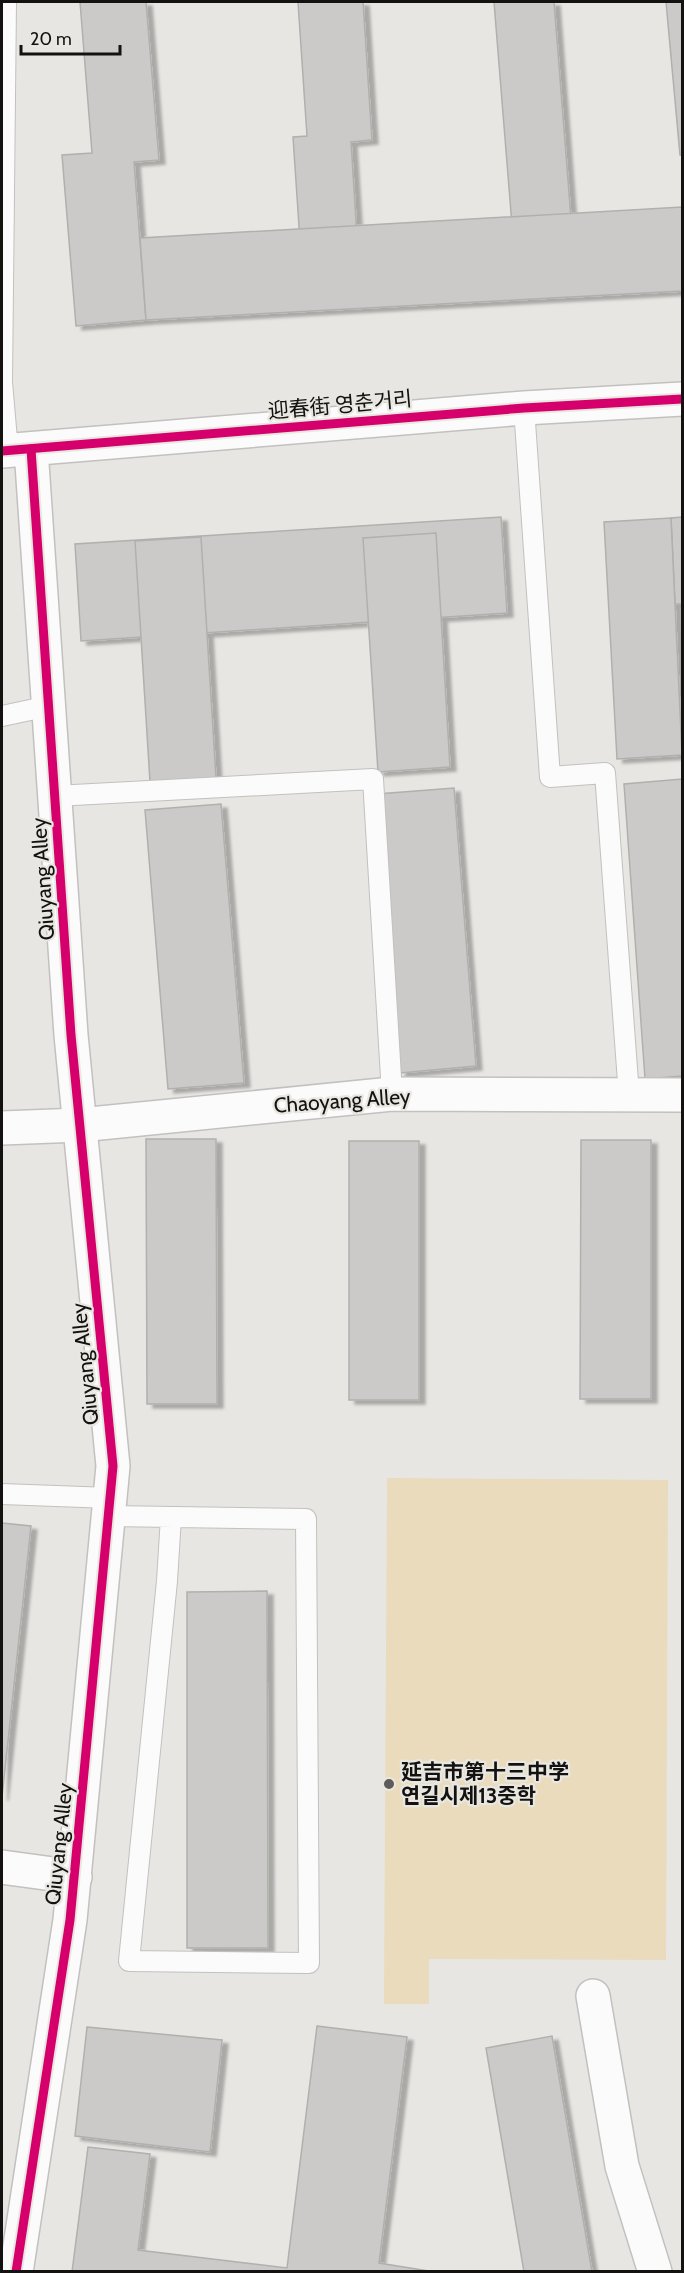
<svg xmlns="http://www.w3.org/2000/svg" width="684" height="2273" viewBox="0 0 684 2273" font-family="Cabin,'Noto Sans SC','Noto Sans KR',sans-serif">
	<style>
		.pitch { fill: #e9dbbc }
		.building { fill: #cbcac8; stroke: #b1b0ae; stroke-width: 1.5; filter: url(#shadow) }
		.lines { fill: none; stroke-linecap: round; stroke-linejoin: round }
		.service-casing { stroke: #c2c1bf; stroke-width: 22 }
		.minor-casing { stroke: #c2c1bf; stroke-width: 36 }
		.tertiary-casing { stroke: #c2c1bf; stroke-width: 36 }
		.service { stroke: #fbfbfb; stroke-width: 20 }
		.minor { stroke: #fbfbfb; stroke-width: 33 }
		.tertiary { stroke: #fbfbfb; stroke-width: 33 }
		.cycleway-casing { stroke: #e9e7e1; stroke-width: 13 }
		.cycleway { stroke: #d6006c; stroke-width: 9 }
		.poi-dot { fill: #5d5c5a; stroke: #e9e7e1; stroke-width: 2 }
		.labels { text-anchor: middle; stroke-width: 4.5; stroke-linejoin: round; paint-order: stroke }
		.street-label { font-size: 21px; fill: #131210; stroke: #e9e7e1 }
		.poi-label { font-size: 21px; font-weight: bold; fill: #131210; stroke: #e9e7e1; text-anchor: start }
	</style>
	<defs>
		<filter id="shadow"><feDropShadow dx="6" dy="4" stdDeviation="1.5" flood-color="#0004"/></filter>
	</defs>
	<rect width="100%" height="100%" fill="#e7e6e3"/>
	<!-- pitch -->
	<path class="pitch" d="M387 1478 668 1480 666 1960 429 1959V2004H384Z"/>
	<!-- building -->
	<g class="building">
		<path d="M80 2H146L159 160 134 162 146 320 76 326 62 155 92 153Z"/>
		<path d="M298 2H363L372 140 351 142 361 298 304 301 293 137 307 136Z"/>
		<path d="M494 2H554L576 282 517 287Z"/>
		<path d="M666 2H682V155H680Z"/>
		<path d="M682 207V291L146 320 140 238Z"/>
		<path d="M501 517 507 613 81 641 75 544Z"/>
		<path d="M682 517V604H675L671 518Z"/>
		<path d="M671 518 682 755 617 759 604 522Z"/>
		<path d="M436 533 450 767 378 772 363 538Z"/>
		<path d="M201 537 216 778 150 782 135 541Z"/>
		<path d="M682 779V1076L645 1079 624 784Z"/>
		<path d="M454 788 476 1066 400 1073 377 794Z"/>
		<path d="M221 804 244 1083 168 1089 145 810Z"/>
		<path d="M146 1139H216L217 1404H147Z"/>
		<path d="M581 1140H651V1399H580Z"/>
		<rect x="349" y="1141" width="70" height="259"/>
		<path d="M2 1523 31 1526 2 1797Z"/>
		<path d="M267 1591 268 1948H187V1592Z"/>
		<path d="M317 2026 407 2037 379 2263 435 2272H72L88 2147 150 2154 138 2250 287 2268Z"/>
		<path d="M87 2027 222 2040 210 2152 75 2136Z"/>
		<path d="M552 2036 592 2272H524L486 2048Z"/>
	</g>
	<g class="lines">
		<!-- service casing -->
		<g class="service-casing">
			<g id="service">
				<path d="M6 2 2 382 8 451"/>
				<path d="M524 408 550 777 605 773 629 1095"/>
				<path d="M2 716 49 706"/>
				<path d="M55 796 373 779 392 1094"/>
				<path d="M2 1494 110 1498"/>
				<path d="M109 1516 306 1519 309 1963 129 1961 167 1581 171 1517"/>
			</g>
		</g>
		<!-- minor casing -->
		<g class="minor-casing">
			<g id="minor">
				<path d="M2 1128 80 1125 392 1094 682 1095"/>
				<path d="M2 1867 75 1877"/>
				<path d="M593 1996 622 2166 655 2272"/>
				<path d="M16 2272 70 1920 113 1466 71 1035 31 449"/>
			</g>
		</g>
		<!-- tertiary casing -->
		<g class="tertiary-casing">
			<path id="tertiary" d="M2 451 524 408 682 399"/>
		</g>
		<!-- service -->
		<use href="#service" class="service"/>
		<!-- minor -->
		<use href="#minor" class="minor"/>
		<!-- tertiary -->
		<use href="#tertiary" class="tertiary"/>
		<!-- cycleway casing -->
		<g class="cycleway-casing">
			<g id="cycleway">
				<path d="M2 451 524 408 682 399"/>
				<path d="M16 2272 70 1920 113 1466 71 1035 31 449"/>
			</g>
		</g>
		<!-- cycleway -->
		<use href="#cycleway" class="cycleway"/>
	</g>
	<!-- markers -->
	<circle class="poi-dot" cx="389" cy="1784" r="6"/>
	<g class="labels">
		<!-- street labels -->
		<g class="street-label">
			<text transform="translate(340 405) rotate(-5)" y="7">迎春街 영춘거리</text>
			<text transform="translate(43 879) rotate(-94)" y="7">Qiuyang Alley</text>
			<text transform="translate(342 1101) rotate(-4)" y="7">Chaoyang Alley</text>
			<text transform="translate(85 1364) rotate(-96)" y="7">Qiuyang Alley</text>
			<text transform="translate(59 1844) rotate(-84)" y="7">Qiuyang Alley</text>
		</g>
		<!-- poi labels -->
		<g class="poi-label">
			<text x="401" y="1779">延吉市第十三中学<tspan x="401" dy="24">연길시제13중학</tspan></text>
		</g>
	</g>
	<!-- border -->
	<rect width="684" height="2273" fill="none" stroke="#131210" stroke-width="6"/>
	<!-- scale -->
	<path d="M21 45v9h99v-9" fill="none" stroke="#131210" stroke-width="3"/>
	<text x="30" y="45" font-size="18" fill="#131210" stroke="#e9e7e1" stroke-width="4.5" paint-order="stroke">20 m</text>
</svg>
